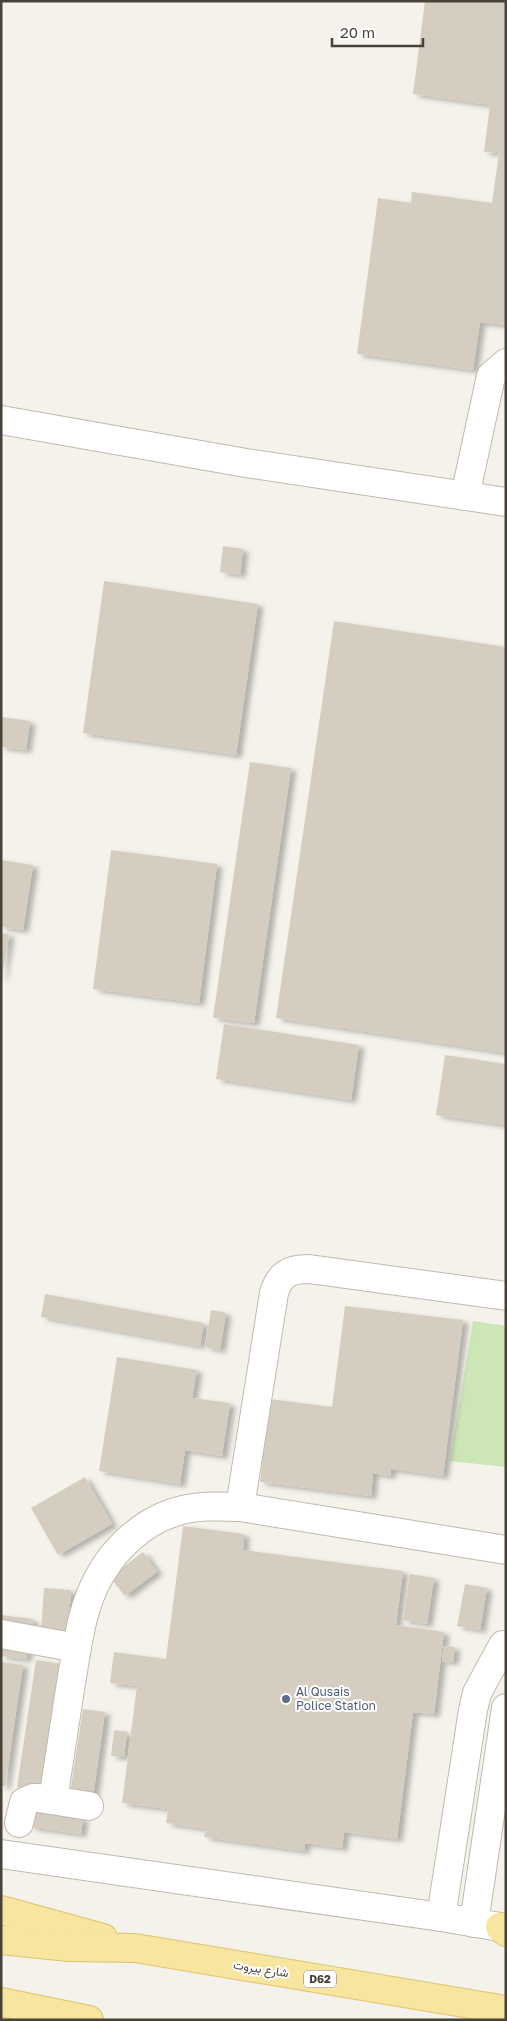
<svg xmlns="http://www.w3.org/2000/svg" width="507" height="2021" viewBox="0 0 507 2021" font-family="'Golos Text',Vazirmatn,sans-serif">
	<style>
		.green { fill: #cde6b6 }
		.building { fill: #d5cec0; filter: url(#shadow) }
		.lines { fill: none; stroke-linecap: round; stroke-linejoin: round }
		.minor-casing { stroke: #bfbaad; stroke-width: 30 }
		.major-casing { stroke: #ddc36f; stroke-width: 30 }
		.minor { stroke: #fff; stroke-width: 28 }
		.major { stroke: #f8e59f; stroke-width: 28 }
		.service-dot { fill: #5c6f8a; stroke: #fff; stroke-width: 2 }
		.labels { text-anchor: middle; stroke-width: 4; stroke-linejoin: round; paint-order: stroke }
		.shield { fill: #fff; stroke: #7f7b74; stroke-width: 1 }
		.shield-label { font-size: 11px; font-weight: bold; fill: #484339 }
		.service-label { font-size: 12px; fill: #4e5e75; stroke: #fff; text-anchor: start }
		.street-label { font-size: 12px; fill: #484339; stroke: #fff }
	</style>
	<defs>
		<filter id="shadow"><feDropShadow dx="5.5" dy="3" stdDeviation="2.5" flood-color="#0004"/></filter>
	</defs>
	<rect width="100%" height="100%" fill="#f4f2ea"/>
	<!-- green -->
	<path class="green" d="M473 1321 506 1326V1467L450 1461Z"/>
	<!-- building -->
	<g class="building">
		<path d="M425 1H506V325L480 322 473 370 357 354 378 198 411 203 412 192 492 203 499 153 484 152 490 105 413 94Z"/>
		<path d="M223 546 243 549 240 575 220 572Z"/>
		<path d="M104 581 258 604 236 755 83 733Z"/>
		<path d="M334 621 506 647V1053L276 1018Z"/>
		<path d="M1 717 30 721 26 750 1 747Z"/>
		<path d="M250 762 291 768 254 1023 213 1018Z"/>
		<path d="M111 850 217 864 199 1003 93 989Z"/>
		<path d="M1 860 33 865 23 930 1 927Z"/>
		<path d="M1 933 9 934 2 978H1Z"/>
		<path d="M224 1024 359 1045 351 1100 216 1079Z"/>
		<path d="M445 1055 506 1064V1125L436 1115Z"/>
		<path d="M45 1294 204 1323 200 1346 41 1317Z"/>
		<path d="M345 1306 463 1320 443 1476 391 1469 390 1476 373 1473 371 1496 260 1482 270 1399 332 1407Z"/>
		<path d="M211 1310 226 1313 220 1350 205 1347Z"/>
		<path d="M117 1357 197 1370 192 1398 230 1403 222 1456 185 1450 180 1484 99 1471Z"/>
		<path d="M85 1477 112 1524 58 1555 31 1508Z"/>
		<path d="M183 1526 244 1534 243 1550 403 1571 396 1625 444 1632 434 1714 413 1712 397 1839 344 1832 342 1848 305 1843 304 1851 204 1837 206 1829 166 1823 168 1809 122 1803 137 1686 110 1683 114 1652 166 1659Z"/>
		<path d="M143 1552 157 1572 125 1596 110 1577Z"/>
		<path d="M410 1574 434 1578 427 1624 403 1620Z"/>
		<path d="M465 1584 487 1588 480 1630 457 1626Z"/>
		<path d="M44 1588 71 1590 68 1633 41 1630Z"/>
		<path d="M1 1615 33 1619 32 1633 1 1629Z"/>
		<path d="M1 1646 28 1650 26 1659 1 1656Z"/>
		<path d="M444 1646 455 1647 453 1662 442 1661Z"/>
		<path d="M36 1660 61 1664 42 1791 17 1787Z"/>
		<path d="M1 1662 23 1665 5 1786H1Z"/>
		<path d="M83 1709 105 1712 93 1797 70 1793Z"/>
		<path d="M114 1730 127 1732 124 1757 111 1756Z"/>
		<path d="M31 1811 83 1818 81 1834 30 1827Z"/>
	</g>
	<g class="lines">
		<!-- minor casing -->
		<g class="minor-casing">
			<g id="minor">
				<path d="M1 420 246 463 506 502"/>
				<path d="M465 496 491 376 506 363"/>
				<path d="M240 1507 274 1293C280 1274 289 1269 309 1269L506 1296"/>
				<path d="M1 1634 77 1648"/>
				<path d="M53 1800C59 1761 65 1722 71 1683 77 1649 81 1608 99 1577 114 1549 142 1523 172 1513 194 1505 217 1506 240 1507L506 1550"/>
				<path d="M19 1823 24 1802 33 1798H38L89 1806"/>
				<path d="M1 1854 441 1917 506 1928"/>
				<path d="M441 1917 473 1710 477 1693 503 1645"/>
				<path d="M474 1923 506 1708"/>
			</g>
		</g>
		<!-- major casing -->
		<g class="major-casing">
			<g id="major">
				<path d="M1 1910 103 1938"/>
				<path d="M500 1927 506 1932"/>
				<path d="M1 1940 69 1947 135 1948 506 2010"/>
				<path d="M1 2002 89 2020"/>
			</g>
		</g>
		<!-- minor -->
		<use href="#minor" class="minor"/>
		<!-- major -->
		<use href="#major" class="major"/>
	</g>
	<!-- markers -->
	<circle class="service-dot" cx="286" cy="1699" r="5"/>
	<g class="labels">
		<!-- shield labels -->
		<rect class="shield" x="304" y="1970.5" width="32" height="17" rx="4"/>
		<g class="shield-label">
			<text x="320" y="1983">D62</text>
		</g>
		<!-- service labels -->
		<g class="service-label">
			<text x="296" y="1696">Al Qusais<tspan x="296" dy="14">Police Station</tspan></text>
		</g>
		<!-- street labels -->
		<g class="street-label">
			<text transform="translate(261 1969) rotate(9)" y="4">شارع بيروت</text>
		</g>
	</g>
	<!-- border -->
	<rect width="507" height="2021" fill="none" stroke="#484339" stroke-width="5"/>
	<!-- scale -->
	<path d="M332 38v8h91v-8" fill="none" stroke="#484339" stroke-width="2.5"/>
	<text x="340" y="38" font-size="15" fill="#484339" stroke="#ffffff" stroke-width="4" paint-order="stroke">20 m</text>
</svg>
